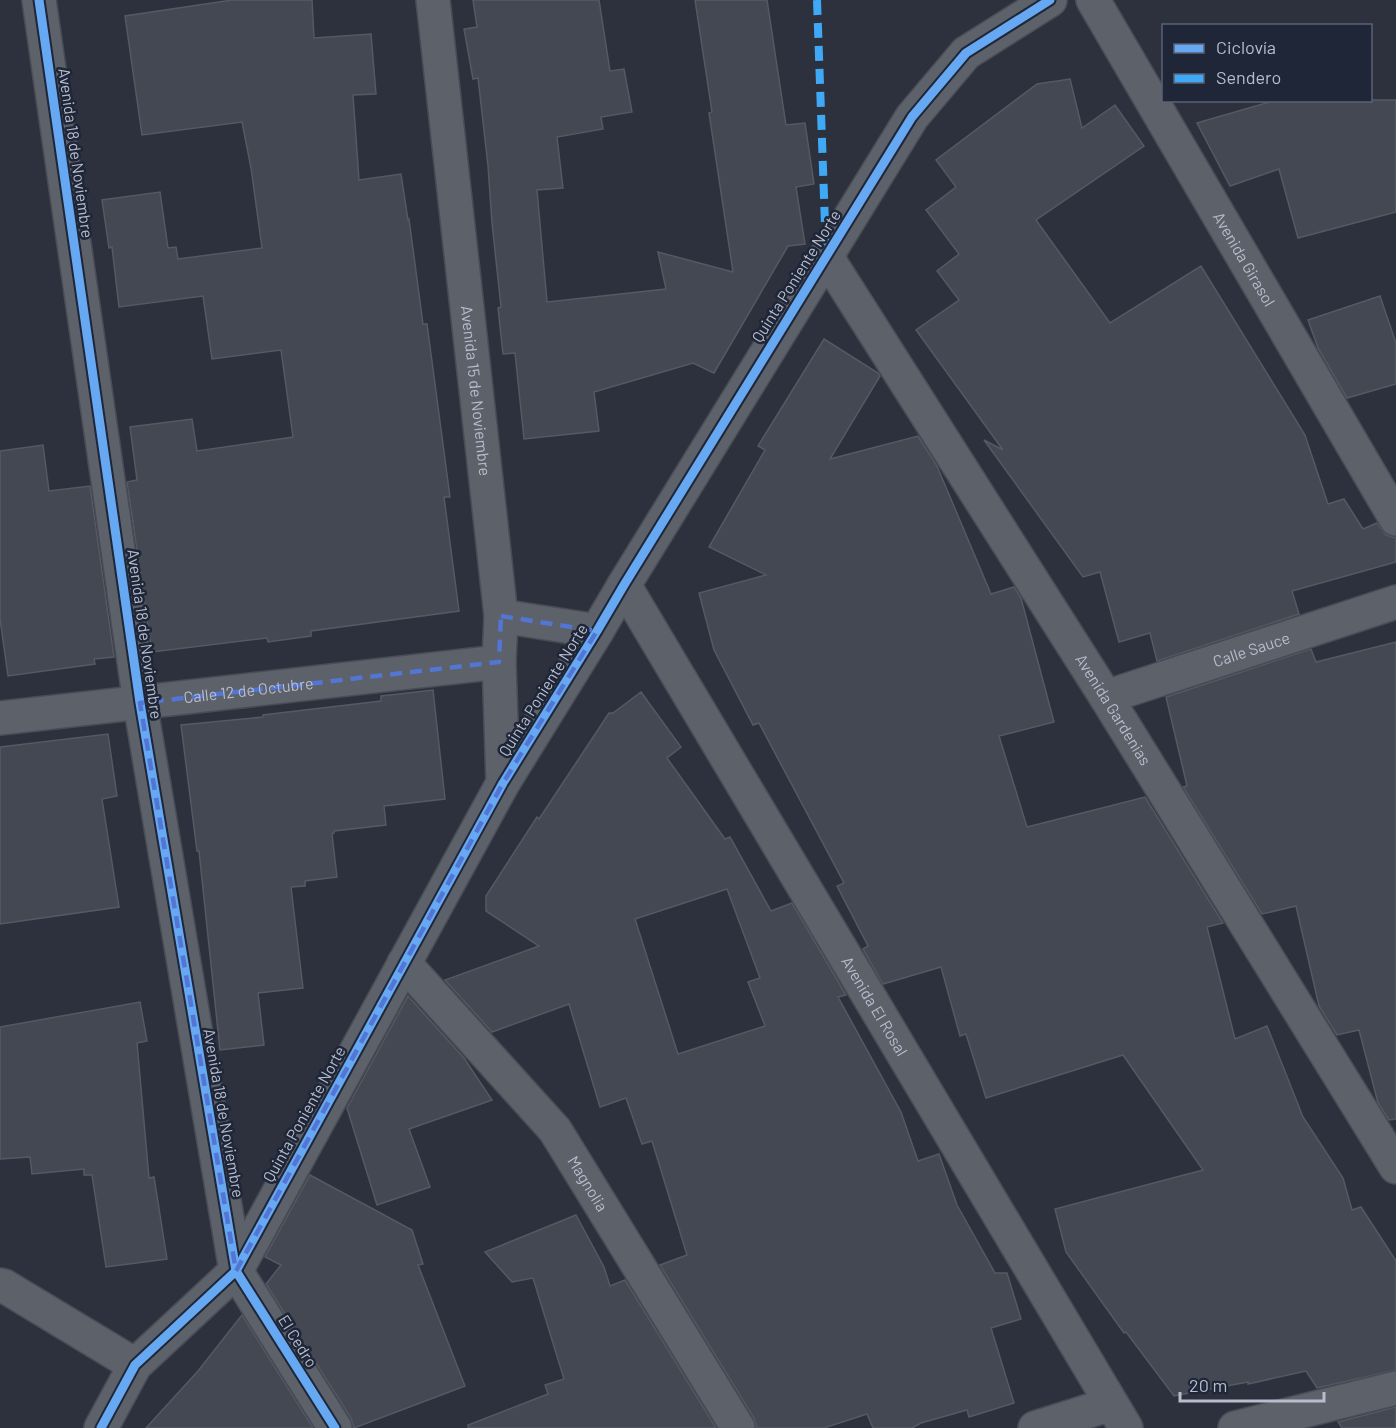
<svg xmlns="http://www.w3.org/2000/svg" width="1396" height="1428" viewBox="0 0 1396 1428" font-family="Barlow,sans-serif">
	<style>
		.building { fill: #444852; stroke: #545964; stroke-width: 1.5; fill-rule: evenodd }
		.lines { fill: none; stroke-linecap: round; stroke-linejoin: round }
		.minor-casing { stroke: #494c55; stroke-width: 36 }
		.minor { stroke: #5d616a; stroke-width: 33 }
		.quiet { stroke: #3fa9f5; stroke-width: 8; stroke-dasharray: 15 8; stroke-linecap: butt }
		.cycleway-casing { stroke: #1e2638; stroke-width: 13 }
		.cycleway { stroke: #66a8f1; stroke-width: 9 }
		.marked { fill: none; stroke: #5375d4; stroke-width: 4.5; stroke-dasharray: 12 8; stroke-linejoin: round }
		.labels { text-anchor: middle; stroke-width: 5; stroke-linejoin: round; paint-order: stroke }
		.street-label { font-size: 16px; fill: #b7bdcd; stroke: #1e2638 }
	</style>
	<rect width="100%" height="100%" fill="#2c313d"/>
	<!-- building -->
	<g class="building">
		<path d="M232 0H312L314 38 371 34 376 94 353 95 359 180 401 174 408 220 409 219 423 324H427L450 497H444L459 611 311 631V636L268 642 267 638 152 652 127 482 137 480 130 427 192 419 197 451 293 437 281 350 212 359 203 296 119 307 112 247 109 248 102 200 160 192 168 248 176 247 178 259 262 248 251 168 242 122 142 135 125 16Z"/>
		<path d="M473 0H599L610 71 624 69 632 112 601 117 603 129 557 137 563 188 537 190 547 302 666 289 658 252 733 272 709 113 712 112 695 0H767L786 125 805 123 814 184 796 187 805 244 788 246 714 373 693 363 594 392 599 431 524 439 515 353 503 354 498 308 501 307 492 223 488 166 478 78 473 79 464 29 477 27Z"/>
		<path d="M1070 79 1082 128 1115 105 1144 146 1036 220 1110 323 1201 266 1305 435 1328 504 1344 499 1363 529 1377 523 1386 535 1396 538V562L1292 591 1299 614 1157 661 1150 633 1119 642 1100 572 1083 577 984 440 1003 450 916 330 959 300 937 271 959 254 926 210 956 187 936 160 1037 84Z"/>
		<path d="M1276 100H1396V212L1298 238 1279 169 1230 186 1197 123Z"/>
		<path d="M1380 296 1396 343V384L1347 398 1318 348 1308 320Z"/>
		<path d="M824 339 878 373 880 376 830 459 918 436 937 466 991 594 1014 587 1021 598 1054 722 999 736 1027 827 1145 797 1223 923 1207 927 1235 1039 1267 1026 1303 1117 1343 1178 1352 1210 1361 1207 1396 1261V1370L1317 1388 1306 1371 1248 1384V1382L1174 1396 1126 1332 1124 1333 1066 1252 1055 1209 1203 1170 1123 1055 986 1098 966 1034 960 1036 941 967 883 984 863 949 868 946 837 886 844 883 759 723 753 725 714 650 699 593 766 575 709 547 765 450 758 446Z"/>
		<path d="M43 445 49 491 90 486 114 657 94 659 95 664 8 676 0 619V451Z"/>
		<path d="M1396 642V1119L1389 1120 1378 1103 1359 1030 1337 1035 1319 1006 1296 906 1262 914 1183 787 1187 786 1166 697 1311 649 1316 662Z"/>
		<path d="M433 690 445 799 384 806 386 825 334 831V833L332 834 337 877 305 881V886L291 887 303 988 258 993 264 1045 220 1050 199 851H197L181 725 263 717V715L381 701V696Z"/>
		<path d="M641 692 681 747 667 758 725 839 730 837 771 911 792 903 846 995 838 997 901 1112 918 1161 939 1154 957 1205 995 1273H1007L1021 1319 991 1328 1014 1403 969 1417 967 1410 921 1423 912 1428H873L867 1414 824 1428H757L754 1418 660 1265 687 1255 652 1141 642 1144 626 1098 600 1107 569 1004 492 1032 445 980 539 946 486 911V896L537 817 539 819 609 713H613ZM727 889 760 978 748 982 765 1026 678 1054 635 919Z"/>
		<path d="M108 734 117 796 102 799 119 907 0 924V747Z"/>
		<path d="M408 996 464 1058 492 1100 409 1129 430 1187 377 1205 347 1108Z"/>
		<path d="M140 1002 147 1041 137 1043 149 1178 154 1177 167 1259 106 1267 92 1175H84V1169L32 1174 30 1157 0 1159V1027Z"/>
		<path d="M310 1175 412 1230 423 1264 418 1265 465 1386 354 1428 351 1418 266 1284 281 1265 265 1257Z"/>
		<path d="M576 1215 604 1267 610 1286 625 1280 716 1428H468V1425L548 1394 545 1385 564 1379 533 1278 512 1282 485 1252Z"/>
		<path d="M242 1315 313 1428H146L198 1371Z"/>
		<path d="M1396 1407V1428H1342L1338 1422Z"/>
	</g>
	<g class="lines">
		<!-- minor casing -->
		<g class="minor-casing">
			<g id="minor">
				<path d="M39 0 140 703 236 1271 335 1428"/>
				<path id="s1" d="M433 0 501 616 499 662 503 783"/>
				<path id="s2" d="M1093 0 1396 519"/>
				<path id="s3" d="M826 256 1106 697 1396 1167"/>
				<path id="s4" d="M624 585 1126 1428"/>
				<path d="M501 616 597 631"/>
				<path id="s5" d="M1106 697 1396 602"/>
				<path id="s6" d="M0 718 499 662"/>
				<path id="s7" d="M404 963 555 1130 738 1428"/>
				<path d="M0 1285 4 1286 135 1365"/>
				<path d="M101 1428 135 1365 236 1271 503 783 597 631 624 585 912 117 966 53 1050 0"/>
				<path d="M1035 1428 1111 1404"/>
				<path d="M1235 1428 1396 1388"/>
			</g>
		</g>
		<!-- minor -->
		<use href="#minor" class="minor"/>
		<!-- quiet -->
		<path class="quiet" d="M817 0 826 253"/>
		<!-- cycleway casing -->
		<g class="cycleway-casing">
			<g id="cycleway">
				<path d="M39 0 140 703 236 1271 335 1428"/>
				<path d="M101 1428 135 1365 236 1271 503 783 597 631 624 585 912 117 966 53 1050 0"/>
			</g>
		</g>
		<!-- cycleway -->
		<use href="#cycleway" class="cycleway"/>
	</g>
	<!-- marked area -->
	<path class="marked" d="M501 616 597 631 503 783 236 1271 140 703 499 662Z"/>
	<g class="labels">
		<!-- street labels -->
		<g class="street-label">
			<text transform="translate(76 153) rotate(82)" y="6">Avenida 18 de Noviembre</text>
			<text dy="6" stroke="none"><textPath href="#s2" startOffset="300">Avenida Girasol</textPath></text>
			<text transform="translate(796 276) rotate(-58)" y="6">Quinta Poniente Norte</text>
			<text dy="6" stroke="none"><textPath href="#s1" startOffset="393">Avenida 15 de Noviembre</textPath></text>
			<text transform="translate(145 634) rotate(82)" y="6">Avenida 18 de Noviembre</text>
			<text dy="6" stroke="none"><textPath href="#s5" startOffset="153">Calle Sauce</textPath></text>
			<text dy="6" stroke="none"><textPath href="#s6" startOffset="250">Calle 12 de Octubre</textPath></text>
			<text transform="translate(543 690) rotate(-58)" y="6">Quinta Poniente Norte</text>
			<text dy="6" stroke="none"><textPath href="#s3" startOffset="537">Avenida Gardenias</textPath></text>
			<text dy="6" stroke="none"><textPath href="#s4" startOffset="490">Avenida El Rosal</textPath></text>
			<text transform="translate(224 1113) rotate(80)" y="6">Avenida 18 de Noviembre</text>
			<text transform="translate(304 1114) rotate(-61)" y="6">Quinta Poniente Norte</text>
			<text dy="6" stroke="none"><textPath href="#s7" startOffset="288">Magnolia</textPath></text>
			<text transform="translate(298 1341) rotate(58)" y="6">El Cedro</text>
		</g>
	</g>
	<!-- legend -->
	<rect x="1162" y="24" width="210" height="78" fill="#1e2638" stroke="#5b6274" stroke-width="1.5"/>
	<rect x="1174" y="44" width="30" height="9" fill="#66a8f1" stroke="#5b6274" stroke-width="1.5"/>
	<text x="1216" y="54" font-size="18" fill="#b7bdcd">Ciclovía</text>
	<rect x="1174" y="74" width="30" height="9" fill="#3fa9f5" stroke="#5b6274" stroke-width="1.5"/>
	<text x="1216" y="84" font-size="18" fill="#b7bdcd">Sendero</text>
	<!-- scale -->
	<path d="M1180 1392v9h144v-9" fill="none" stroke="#b7bdcd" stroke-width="3"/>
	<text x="1189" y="1392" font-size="18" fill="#b7bdcd" stroke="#1e2638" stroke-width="4.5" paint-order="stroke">20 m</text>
</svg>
